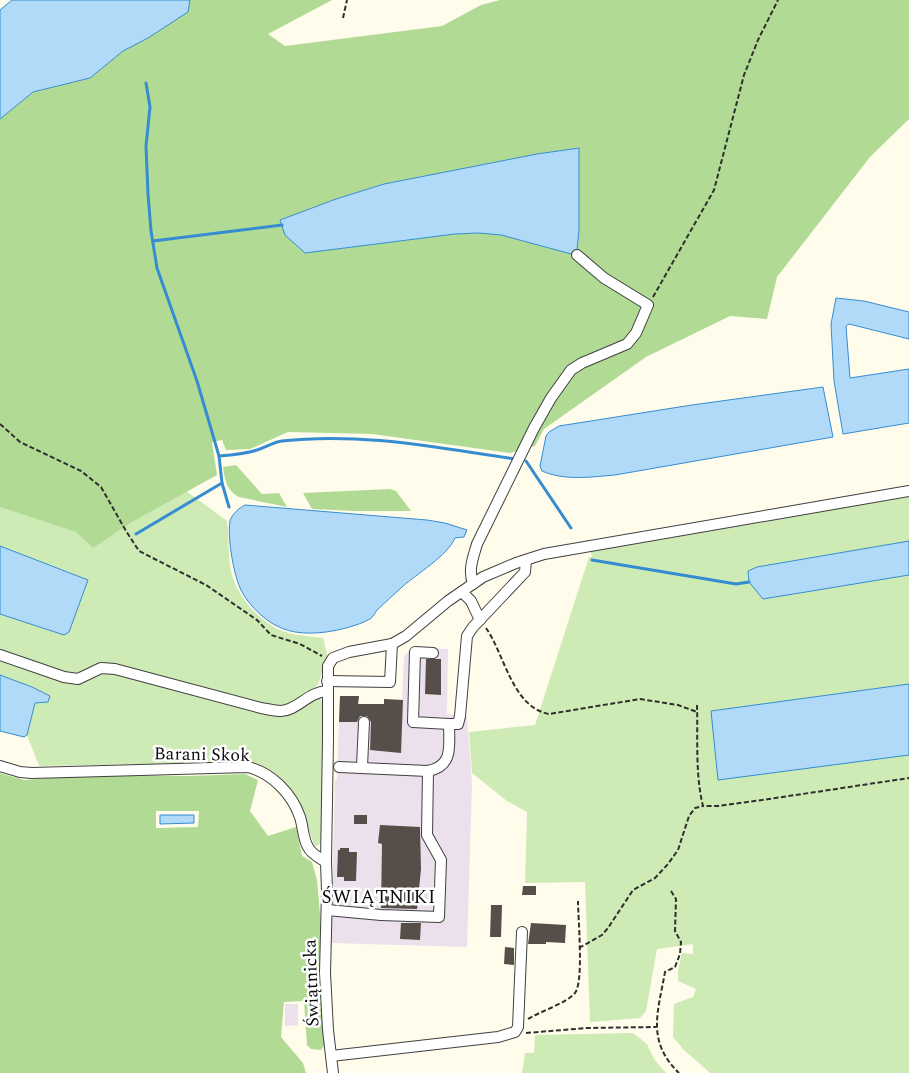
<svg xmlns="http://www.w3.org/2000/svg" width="909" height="1073" viewBox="0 0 909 1073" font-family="Spectral,serif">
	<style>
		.industrial { fill: #ebe0ec }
		.green { fill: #ceeab5 }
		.forest { fill: #b1db94; fill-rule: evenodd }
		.water { fill: #b0daf8; stroke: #358cd1 }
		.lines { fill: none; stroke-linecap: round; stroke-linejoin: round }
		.stream { stroke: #358cd1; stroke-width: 3 }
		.building { fill: #564e49 }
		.minor-casing { stroke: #404040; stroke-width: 12 }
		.path { stroke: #2f2f2f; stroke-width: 2; stroke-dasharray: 5 2.5; stroke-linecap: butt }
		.minor { stroke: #fff; stroke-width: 10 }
		.labels { text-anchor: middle; stroke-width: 5; stroke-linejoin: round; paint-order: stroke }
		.street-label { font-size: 18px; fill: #0d0d0d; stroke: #fff }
		.neighbourhood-label { font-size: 19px; letter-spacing: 1px; fill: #0d0d0d; stroke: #fff }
	</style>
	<rect width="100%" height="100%" fill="#fffcec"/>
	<!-- industrial -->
	<g class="industrial">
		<path d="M411 648 448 649 447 714 467 717 472 784 467 947 331 943V917L335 915 336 906 332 903 335 780H337V770L340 696H359V704H384L402 700 404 657Z"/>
		<path d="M285 1004H298V1025L285 1026Z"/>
	</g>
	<!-- green -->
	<g class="green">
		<path d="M109 434 227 521C229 537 228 555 231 571 236 594 254 615 274 627 286 635 309 636 323 638L328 658C320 667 324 679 314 689L323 703 324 719 321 843 315 847C304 817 295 783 265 767 261 764 255 763 250 762L39 766 27 735 35 703 50 696 32 687 0 675V614L64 635 88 580 0 546V463Z"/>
		<path d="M909 495V541L757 567 748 572 763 599 909 575V1073H710L684 1050 673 1037 674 1004 693 997 696 989 678 981V971L682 953 693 954V944L657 949 646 1011 640 1018 590 1022 585 882 525 883 527 812 507 801 472 773 469 732 535 725 589 557H592L590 549Z"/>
		<path d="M633 1033 647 1044 654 1059 666 1073H522L525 1053H534L535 1035Z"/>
	</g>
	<!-- forest -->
	<g class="forest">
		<path d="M190 0H332L268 34 285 46 442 26 481 5 500 0H909V119L870 157 777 277 767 319 730 316 646 357 544 429 535 446 510 453 372 434 288 432 250 449 226 450 222 440 212 442 217 475 130 523 93 548 76 532 0 507V119L33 92 90 78 123 51 148 38 187 12ZM579 148 575 255 501 235 478 233 455 234 305 253 280 220 336 199 384 184 537 154Z"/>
		<path d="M236 465 262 494 279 493 287 507 239 497C226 490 225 480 223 467Z"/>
		<path d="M390 489 396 491 411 511H354L312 509 303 493Z"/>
		<path d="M0 773 24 780 82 775 190 776 245 774 258 780 250 811 268 836 296 827 302 856 312 862 317 880 320 914 325 1044 321 1050 311 1049 307 1045 304 1001 284 1002 281 1037 303 1063 306 1073H0ZM156 811H199L198 827 156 828Z"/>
	</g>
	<!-- water -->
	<g class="water">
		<path d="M12 0H190L188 12 148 38 123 51 90 78 33 92 0 119V10Z"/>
		<path d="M579 148V230L577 250 575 255 501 235 478 233 455 234 305 253 285 235 280 220 336 199 384 184 537 154Z"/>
		<path d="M836 298 864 301 909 312V339L849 324 846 326 850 378 909 369V423L843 434 834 381 831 324Z"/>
		<path d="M823 387 833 437 615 475C591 477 565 481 542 471L540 466 546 436 549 432 559 426 692 405Z"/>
		<path d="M245 505 427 520 445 523 467 530 464 537 455 538C447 556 418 573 402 587 394 595 385 602 377 610 375 613 373 617 370 619 357 626 340 630 326 632 310 634 292 634 277 626 264 620 249 605 242 592 234 578 227 537 230 521 232 514 239 508 245 505Z"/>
		<path d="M909 541V575L763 599 749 582 748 571 757 567Z"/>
		<path d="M0 546 88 580 69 632 64 635 0 614Z"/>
		<path d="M0 675 32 687 50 696 48 702 35 703 27 735 24 737 0 731Z"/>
		<path d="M909 684V755L718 780 711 711Z"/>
		<path d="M160 815H194V823L160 824Z"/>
	</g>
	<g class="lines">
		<!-- stream -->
		<g class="stream">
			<path d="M146 83 150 107 146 146 148 194 151 231 157 268 197 381 219 456 222 483 229 507"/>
			<path d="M153 241 282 225"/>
			<path d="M219 456C232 455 245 454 257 450 266 447 274 442 282 441 361 432 438 448 515 459"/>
			<path d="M526 461 571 528"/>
			<path d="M136 534 222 483"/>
			<path d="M592 560 736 584 749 582"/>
		</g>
	</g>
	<!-- building -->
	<g class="building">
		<path d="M426 659H441V695L425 694Z"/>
		<path d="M340 696H359L358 704H384V699L403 700 401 753 370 750 371 722 367 716H360L357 722H339Z"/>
		<rect x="354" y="815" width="13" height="9"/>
		<path d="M380 825 420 827 421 869 417 909 381 908 382 844 378 843Z"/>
		<path d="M340 848H349V852H357L356 881H344V877H337L338 850H340Z"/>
		<path d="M523 886H536V895H522Z"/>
		<path d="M491 905H502L501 937H490Z"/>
		<path d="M401 923H421L420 940 400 939Z"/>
		<path d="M531 923 566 925 565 943 546 942V944H528Z"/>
		<path d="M505 947 514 948V965L504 964Z"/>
	</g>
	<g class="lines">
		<!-- minor casing -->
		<g class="minor-casing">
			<g id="minor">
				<path d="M473 584C468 569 473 558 477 544L534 428 551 398 571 370 582 363 627 344 636 333 648 305 604 278 577 255"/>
				<path d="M462 592 471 601 480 620"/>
				<path d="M0 655 64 677 78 679 101 668 115 669 261 708C267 709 275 711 281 711 298 710 308 692 327 691"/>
				<path d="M327 681 390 682 392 644"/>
				<path d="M449 724H458L460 716 467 636 473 627 525 572 526 560"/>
				<path d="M0 766 20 772 32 773 248 767C272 773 292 794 300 817 303 826 303 839 308 847 311 854 320 858 326 862L327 891 325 973 328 1030 333 1073"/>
				<path d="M339 767 428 771"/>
				<path d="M362 767 364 722"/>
				<path d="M326 862 328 739V666L333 658 349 652 392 644 406 636 448 601 483 577 516 563 544 554 909 491"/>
				<path d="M327 910 381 915 439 917 441 860 427 835 428 771C454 766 449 745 449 724L413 722 415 652 433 653"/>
				<path d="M331 1056 498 1037 515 1032 518 1027 522 932"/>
			</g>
		</g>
		<!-- path -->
		<g class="path">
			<path d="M343 18 347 0"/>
			<path d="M653 297 714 190 744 75 758 40 778 0"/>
			<path d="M0 424 20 442 81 471 101 487 126 531 139 551 206 585 257 620 271 635 300 644 322 656"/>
			<path d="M486 628C505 655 512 707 549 714L640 699 678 705 697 712"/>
			<path d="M697 705C698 738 695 774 703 806H718L769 799 909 778"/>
			<path d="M671 891 676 899 675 931 681 942 680 954 675 967 665 972C658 1012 646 1041 679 1073"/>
			<path d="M579 948 602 935 608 928 633 890 655 878 668 864 678 850 689 816 695 808 703 806"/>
			<path d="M528 1019C541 1011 565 1004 575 993 584 982 578 918 578 901"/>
			<path d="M526 1033 587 1028 656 1027"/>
		</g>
		<!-- minor -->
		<use href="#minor" class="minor"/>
	</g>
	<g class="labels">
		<!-- street labels -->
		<g class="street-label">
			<text transform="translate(202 754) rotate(1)" y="6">Barani Skok</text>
			<text transform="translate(311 983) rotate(-92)" y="6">Świątnicka</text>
		</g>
		<!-- neighbourhood labels -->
		<g class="neighbourhood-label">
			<text x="379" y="903">ŚWIĄTNIKI</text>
		</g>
	</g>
</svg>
